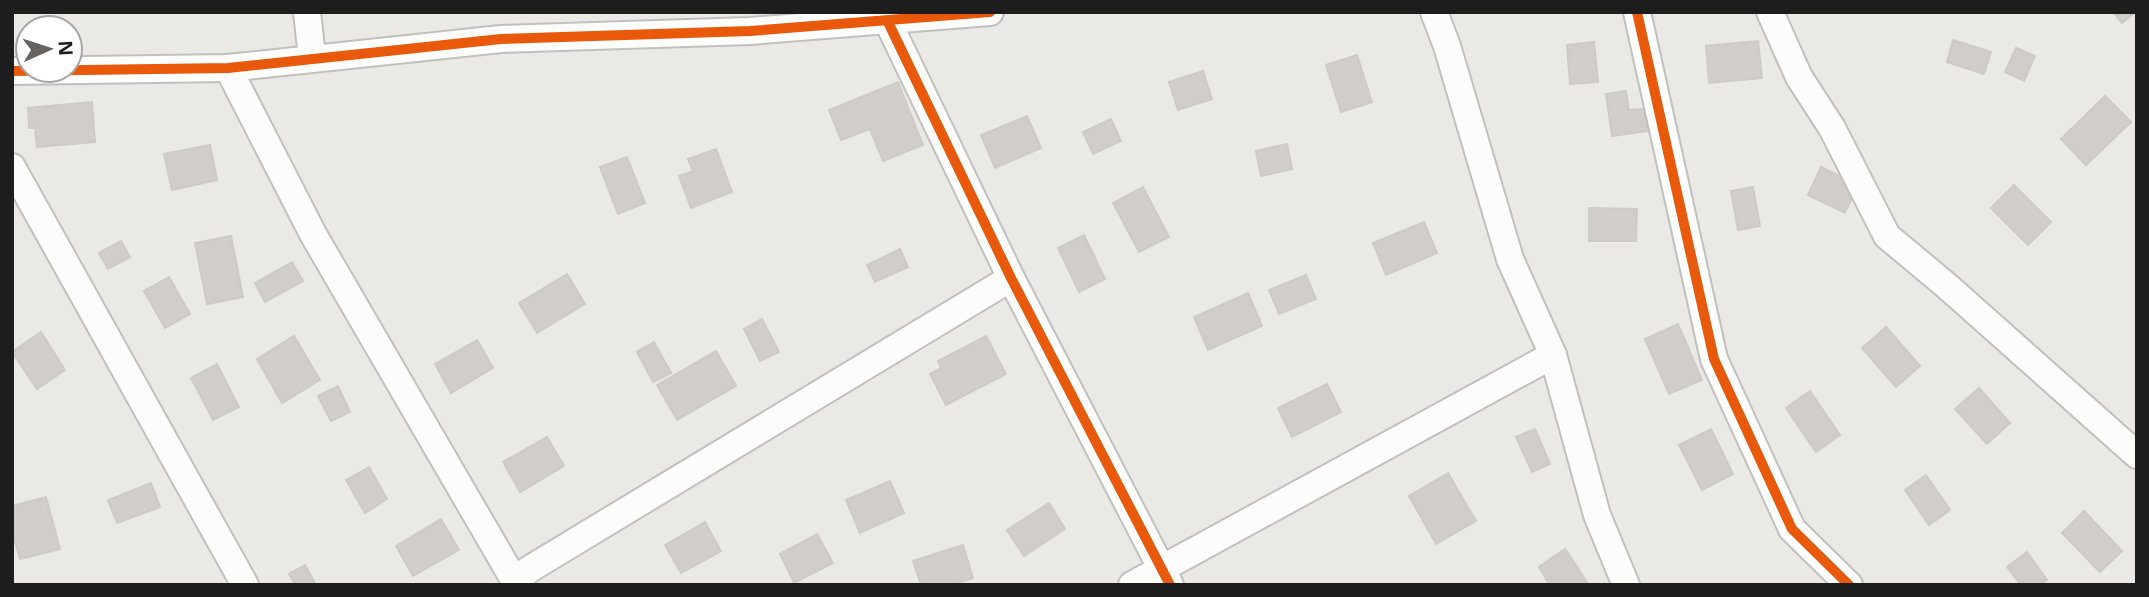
<svg xmlns="http://www.w3.org/2000/svg" width="2149" height="597" viewBox="0 0 2149 597" font-family="'Open Sans',sans-serif">
	<style>
		.building { fill: #d0cdcb; stroke: #cecac8; stroke-width: 2 }
		.lines { fill: none; stroke-linecap: round; stroke-linejoin: round }
		.minor-casing { stroke: #c1c0be; stroke-width: 30 }
		.minor { stroke: #fcfcfb; stroke-width: 26 }
		.cycleway-casing { stroke: #fff; stroke-width: 15 }
		.cycleway { stroke: #e8590c; stroke-width: 10 }
	</style>
	<rect width="100%" height="100%" fill="#ebe9e6"/>
	<!-- building -->
	<g class="building">
		<path d="M2113 12H2135L2122 23Z"/>
		<path d="M1953 40 1991 52 1984 74 1947 62Z"/>
		<path d="M1758 41 1762 78 1709 83 1706 46Z"/>
		<path d="M1594 42 1598 82 1570 84 1567 45Z"/>
		<path d="M2016 48 2035 56 2024 81 2005 72Z"/>
		<path d="M1357 55 1372 102 1341 112 1326 65Z"/>
		<path d="M1203 71 1212 99 1178 110 1169 82Z"/>
		<path d="M898 82 923 145 883 161 870 129 841 140 829 110Z"/>
		<path d="M1626 91 1629 110 1644 109 1648 131 1612 136 1606 94Z"/>
		<path d="M2105 96 2131 122 2086 165 2061 139Z"/>
		<path d="M92 102 95 142 37 147 35 128H29L28 108Z"/>
		<path d="M1027 116 1041 148 995 168 981 135Z"/>
		<path d="M1111 119 1121 141 1093 154 1083 132Z"/>
		<path d="M1287 144 1292 169 1261 176 1256 151Z"/>
		<path d="M210 145 217 180 172 190 164 154Z"/>
		<path d="M716 149 732 192 691 208 679 176 693 171 688 159Z"/>
		<path d="M627 157 645 203 618 214 600 167Z"/>
		<path d="M1821 167 1858 185 1845 213 1808 195Z"/>
		<path d="M2014 185 2051 222 2028 245 1991 208Z"/>
		<path d="M1143 187 1169 237 1139 252 1113 203Z"/>
		<path d="M1753 187 1760 226 1738 230 1731 191Z"/>
		<path d="M1589 208 1637 209 1636 241H1589Z"/>
		<path d="M1424 222 1437 253 1386 275 1373 243Z"/>
		<path d="M1084 235 1105 279 1079 292 1058 248Z"/>
		<path d="M231 236 243 297 207 304 195 243Z"/>
		<path d="M121 241 130 257 108 269 99 253Z"/>
		<path d="M900 249 908 267 875 282 867 265Z"/>
		<path d="M292 262 303 281 265 302 255 283Z"/>
		<path d="M567 274 585 304 537 333 519 303Z"/>
		<path d="M1306 275 1316 299 1279 314 1269 290Z"/>
		<path d="M169 277 190 314 165 328 144 291Z"/>
		<path d="M1248 293 1262 326 1208 350 1194 317Z"/>
		<path d="M762 319 779 352 760 361 744 329Z"/>
		<path d="M1678 324 1702 380 1669 394 1645 339Z"/>
		<path d="M1886 327 1920 366 1896 387 1862 348Z"/>
		<path d="M41 332 65 370 37 389 12 352Z"/>
		<path d="M294 336 320 380 282 403 257 359Z"/>
		<path d="M986 336 1006 374 946 405 930 374 941 368 938 361Z"/>
		<path d="M477 340 493 368 451 393 435 364Z"/>
		<path d="M654 342 671 373 653 382 637 352Z"/>
		<path d="M716 351 736 386 677 420 657 385Z"/>
		<path d="M217 364 239 407 213 420 191 378Z"/>
		<path d="M1327 384 1341 412 1292 437 1278 408Z"/>
		<path d="M338 386 350 412 331 421 318 396Z"/>
		<path d="M1979 388 2010 423 1987 444 1955 409Z"/>
		<path d="M1810 391 1840 435 1816 452 1786 408Z"/>
		<path d="M1535 429 1550 464 1532 472 1516 437Z"/>
		<path d="M1711 429 1733 474 1702 490 1679 445Z"/>
		<path d="M547 437 564 466 520 492 503 462Z"/>
		<path d="M369 467 387 499 365 513 346 480Z"/>
		<path d="M1448 473 1476 521 1436 544 1409 496Z"/>
		<path d="M1926 475 1950 510 1929 525 1905 490Z"/>
		<path d="M890 481 904 513 860 533 846 500Z"/>
		<path d="M151 483 160 507 117 523 108 500Z"/>
		<path d="M46 497 60 549 20 559 12 531V506Z"/>
		<path d="M1049 503 1065 529 1024 556 1007 530Z"/>
		<path d="M2084 511 2122 551 2100 572 2062 533Z"/>
		<path d="M441 519 459 550 413 576 396 546Z"/>
		<path d="M705 522 721 551 681 573 665 545Z"/>
		<path d="M817 534 833 563 794 583 780 554Z"/>
		<path d="M963 545 973 578 951 585H921L913 561Z"/>
		<path d="M1565 549 1589 585H1550L1539 567Z"/>
		<path d="M2027 552 2047 580 2040 585H2021L2007 567Z"/>
		<path d="M305 565 316 585H295L289 574Z"/>
	</g>
	<g class="lines">
		<!-- minor casing -->
		<g class="minor-casing">
			<g id="minor">
				<path d="M307 12 312 57"/>
				<path d="M1434 12 1447 46 1510 259 1553 355 1597 515 1626 585"/>
				<path d="M1637 12 1714 359 1792 529 1849 585"/>
				<path d="M1770 12 1799 77 1832 128 1887 236 1947 286 2137 455"/>
				<path d="M888 22 1011 278 1170 585"/>
				<path d="M228 68 313 234 517 585"/>
				<path d="M12 71 228 68 501 39 750 31 990 12"/>
				<path d="M12 167 245 585"/>
				<path d="M515 585 528 570 1011 278"/>
				<path d="M1132 585 1553 355"/>
			</g>
		</g>
		<!-- minor -->
		<use href="#minor" class="minor"/>
		<!-- cycleway casing -->
		<g class="cycleway-casing">
			<g id="cycleway">
				<path d="M1637 12 1714 359 1792 529 1849 585"/>
				<path d="M888 22 1011 278 1170 585"/>
				<path d="M12 71 228 68 501 39 750 31 990 12"/>
			</g>
		</g>
		<!-- cycleway -->
		<use href="#cycleway" class="cycleway"/>
	</g>
	<!-- border -->
	<rect width="2149" height="597" fill="none" stroke="#1d1d1d" stroke-width="28"/>
	<!-- north arrow -->
	<g transform="translate(49 49) rotate(87)"><circle r="33" fill="#ffffff" stroke="#a5a5a5" stroke-width="2"/>
	<path d="M0-5L12 26L0 18L-12 26Z" fill="#656463"/>
	<text y="-10" font-size="19" font-weight="bold" text-anchor="middle" fill="#1d1d1d">N</text>
	</g>
</svg>
